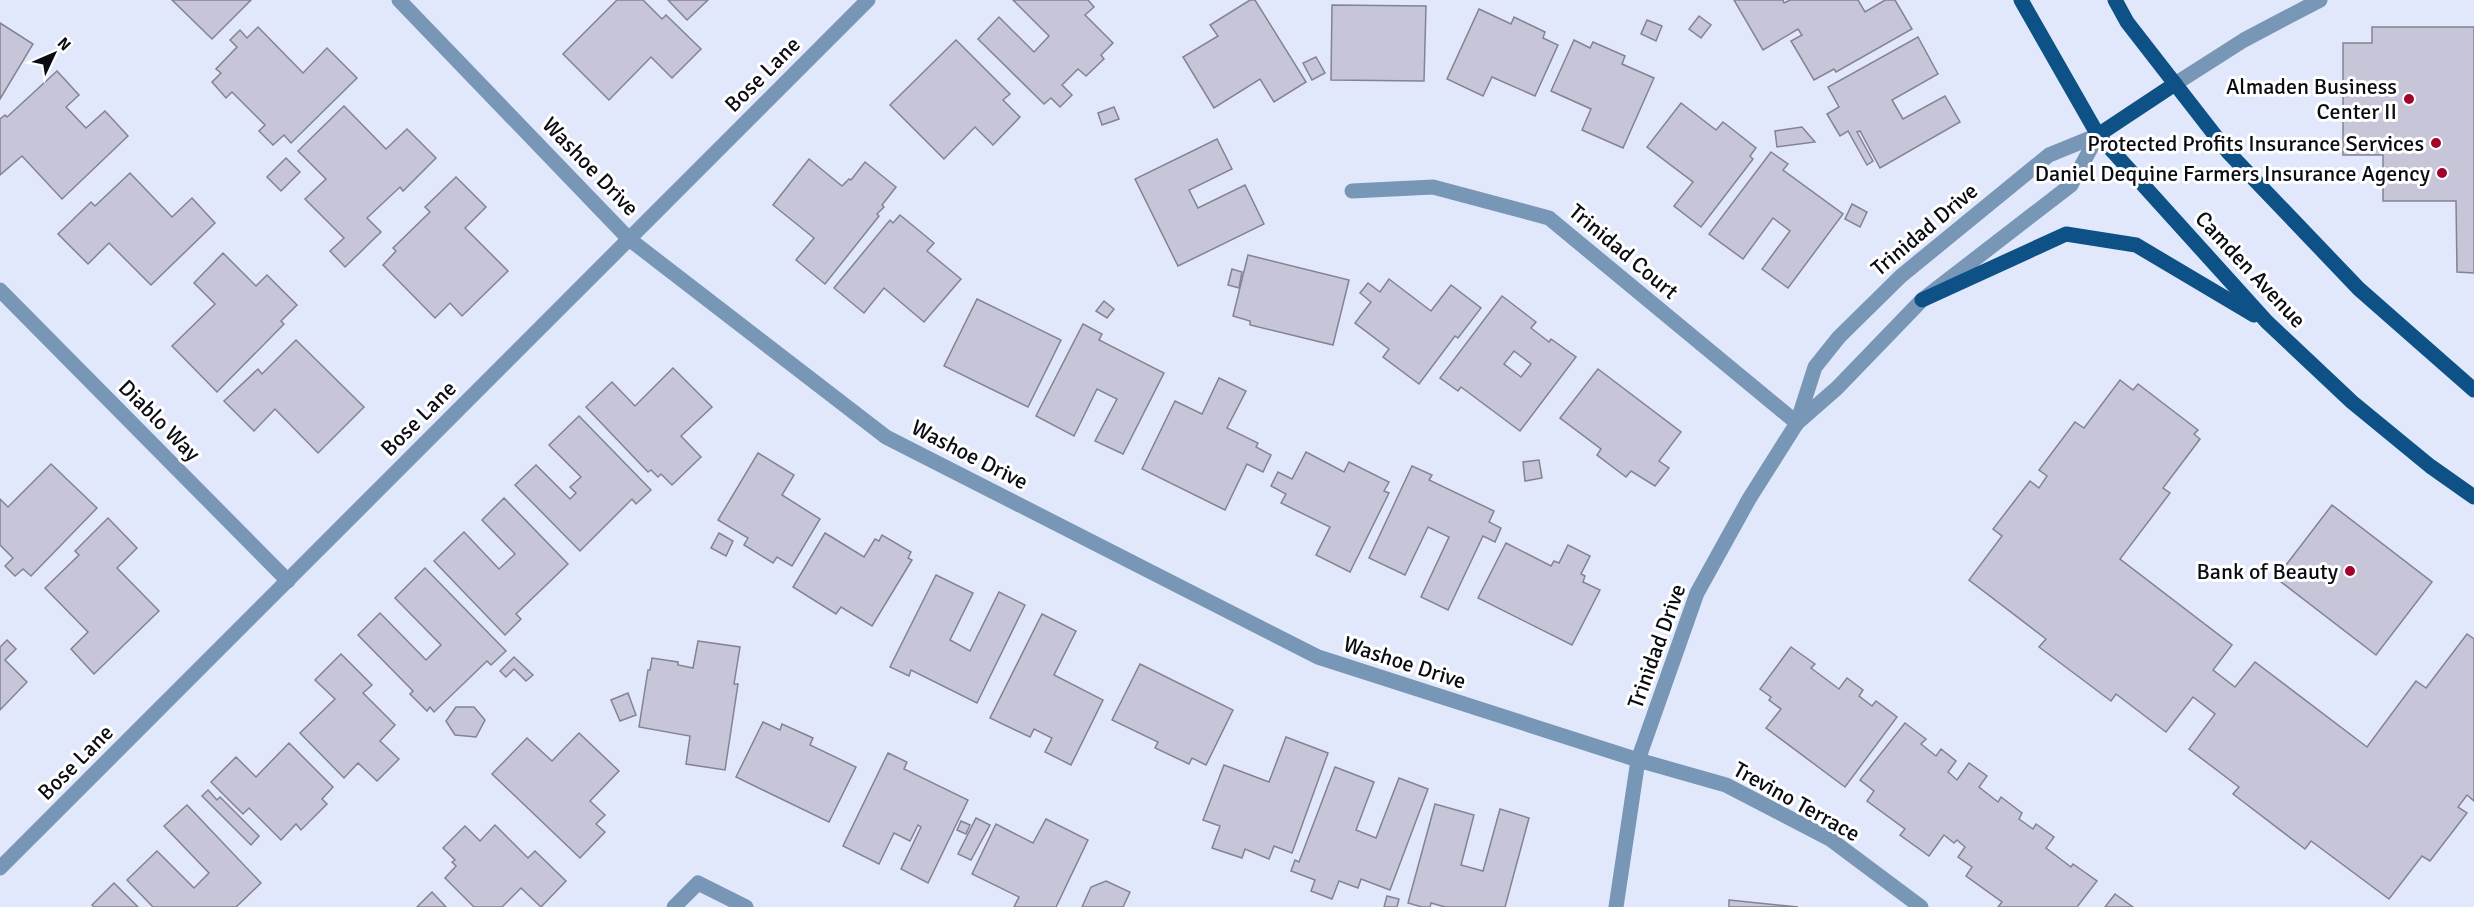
<svg xmlns="http://www.w3.org/2000/svg" width="2474" height="907" viewBox="0 0 2474 907" font-family="Signika,sans-serif">
	<style>
		.building { fill: #c7c5d8; stroke: #848294; stroke-width: 1.5; fill-rule: evenodd }
		.lines { fill: none; stroke-linecap: round; stroke-linejoin: round }
		.minor { stroke: #7897b6; stroke-width: 15 }
		.major { stroke: #0d5187; stroke-width: 15 }
		.poi-dot { fill: #a2022c; stroke: #fff; stroke-width: 2 }
		.labels { text-anchor: middle; stroke-width: 6; stroke-linejoin: round; paint-order: stroke }
		.street-label { font-size: 22px; fill: #0a0c12; stroke: #fff }
		.poi-label { font-size: 22px; fill: #0a0c12; stroke: #fff; text-anchor: end }
	</style>
	<rect width="100%" height="100%" fill="#e1e8fb"/>
	<!-- building -->
	<g class="building">
		<path d="M172 0H251L212 39Z"/>
		<path d="M617 0H643L662 19 666 15 701 49 672 78 651 57 609 100 563 54Z"/>
		<path d="M668 0H708L687 20Z"/>
		<path d="M1013 0H1088L1094 7 1085 15 1113 43 1101 55 1104 59 1086 76 1078 69 1062 85 1072 95 1060 107 1051 98 1044 104 978 39 999 17 1034 52 1049 36Z"/>
		<path d="M1250 0H1255L1306 82 1274 102 1260 79 1214 108 1183 57 1218 36 1210 25Z"/>
		<path d="M1734 0H1783L1784 3 1790 0H1858L1865 12 1885 0H1895L1912 29 1836 72 1834 69 1814 80 1791 41 1802 35 1798 29 1763 50Z"/>
		<path d="M1332 5 1426 6 1424 81 1331 80Z"/>
		<path d="M1479 9 1511 24 1514 17 1545 32 1543 38 1558 45 1535 96 1492 77 1483 96 1447 79Z"/>
		<path d="M1699 16 1711 25 1701 38 1689 29Z"/>
		<path d="M1647 20 1662 26 1656 41 1641 34Z"/>
		<path d="M0 23 33 44 0 99Z"/>
		<path d="M258 27 303 73 327 48 357 78 291 143 284 135 273 145 259 131 265 125 232 92 226 98 212 82 221 73 216 69 237 47 230 40 240 30 247 38Z"/>
		<path d="M2372 27H2474V273L2457 272 2456 201H2383V155H2343V43H2372Z"/>
		<path d="M1918 37 1938 74 1892 100 1903 119 1945 96 1960 122 1880 168 1860 131 1857 132 1873 161 1867 165 1848 131 1840 136 1827 114 1839 107 1828 87Z"/>
		<path d="M956 40 1010 94 1003 100 1020 117 993 145 975 127 944 159 890 105Z"/>
		<path d="M1574 40 1590 48 1593 42 1625 56 1622 64 1654 78 1623 148 1582 130 1591 109 1551 91Z"/>
		<path d="M1316 57 1325 73 1312 80 1303 63Z"/>
		<path d="M57 71 79 95 66 107 86 128 105 111 128 136 62 199 22 156 0 175V119L5 115 7 117Z"/>
		<path d="M1681 103 1716 130 1723 122 1756 148 1750 156 1753 159 1701 227 1674 206 1693 182 1647 147Z"/>
		<path d="M344 106 386 149 407 129 436 158 403 191 400 187 367 218 381 232 345 267 330 251 344 238 305 199 326 179 298 151Z"/>
		<path d="M1114 107 1119 119 1102 125 1098 113Z"/>
		<path d="M1802 127 1815 142 1777 147 1775 131Z"/>
		<path d="M1217 139 1232 169 1189 190 1198 208 1245 185 1264 224 1178 266 1135 179Z"/>
		<path d="M1771 152 1788 164 1783 170 1843 214 1788 288 1762 269 1790 231 1773 218 1743 259 1709 234Z"/>
		<path d="M286 158 300 172 281 191 267 177Z"/>
		<path d="M809 159 842 186 849 179 851 180 865 162 896 187 882 205 884 207 877 214 879 216 825 284 796 260 814 238 773 205Z"/>
		<path d="M130 173 172 217 192 198 215 223 151 285 109 243 88 264 58 234 91 202 95 206Z"/>
		<path d="M456 177 486 207 465 228 508 271 462 316 450 303 435 318 383 265 396 251 393 248 430 212 425 207Z"/>
		<path d="M1852 204 1867 212 1860 227 1845 219Z"/>
		<path d="M900 215 934 243 927 251 961 279 924 322 884 288 864 313 834 288 890 220 893 223Z"/>
		<path d="M223 253 256 286 267 275 297 305 281 321 284 324 217 392 172 346 215 304 194 283Z"/>
		<path d="M1248 255 1349 280 1333 345 1250 325V321L1233 316Z"/>
		<path d="M1232 269 1242 272 1239 288 1228 285Z"/>
		<path d="M1389 279 1431 311 1451 285 1481 308 1458 338 1455 336 1419 384 1383 357 1389 349 1355 323 1371 302 1360 293 1368 283 1380 292Z"/>
		<path d="M1502 296 1536 322 1531 328 1549 342 1551 339 1576 357 1520 431 1461 387 1458 391 1440 378ZM1514 351 1531 364 1521 377 1504 364Z"/>
		<path d="M977 299 1061 340 1028 407 944 366Z"/>
		<path d="M1104 301 1114 309 1107 318 1096 311Z"/>
		<path d="M1083 324 1102 334 1099 340 1164 373 1123 454 1095 441 1117 399 1097 389 1074 436 1036 416Z"/>
		<path d="M296 340 364 407 318 453 275 409 254 431 224 401 258 369 262 374Z"/>
		<path d="M673 368 712 407 681 436 701 457 672 485 661 474 658 477 651 470 648 472 586 407 612 382 635 406Z"/>
		<path d="M1598 369 1681 432 1659 461 1669 468 1655 486 1631 471 1626 477 1597 455 1601 449 1560 418Z"/>
		<path d="M1219 378 1246 391 1227 428 1258 443 1256 447 1271 455 1263 472 1247 464 1225 510 1142 469 1175 401 1202 414Z"/>
		<path d="M2120 380 2133 390 2138 384 2198 430 2194 434 2200 439 2163 488 2170 493 2120 559 2232 645 2213 670 2235 687 2255 662 2367 747 2416 681 2426 688 2467 634 2474 639V801L2467 795 2458 807 2467 813 2430 861 2422 856 2389 899 2311 841 2305 849 2233 794 2239 787 2189 749 2215 714 2193 697 2166 732 2116 694 2111 701 2039 647 2046 639 1969 580 2002 536 1993 529 2030 481 2039 488 2047 476 2039 470 2075 422 2084 428Z"/>
		<path d="M579 416 651 490 636 504 632 499 580 551 515 485 536 465 570 499 576 493 570 487 581 477 549 445Z"/>
		<path d="M1306 452 1344 472 1349 462 1389 482 1384 491 1389 493 1350 572 1316 555 1330 527 1281 503 1286 494 1271 486 1278 472 1292 479Z"/>
		<path d="M758 453 794 475 782 495 820 519 792 566 777 557 773 563 744 545 748 538 718 520Z"/>
		<path d="M1539 460 1542 478 1525 481 1523 462Z"/>
		<path d="M51 464 97 508 31 576 23 569 15 576 5 566 13 558 0 545V499L8 507Z"/>
		<path d="M1412 466 1432 475 1429 480 1494 511 1489 522 1501 528 1495 542 1483 536 1448 610 1421 597 1449 537 1428 527 1405 575 1369 558Z"/>
		<path d="M504 498 568 564 516 614 521 619 505 635 434 561 464 532 499 569 515 554 482 520Z"/>
		<path d="M2332 505 2432 582 2376 655 2276 578Z"/>
		<path d="M108 518 137 548 117 568 159 611 94 674 71 649 88 632 45 588 79 555 75 551Z"/>
		<path d="M719 533 733 541 726 556 711 548Z"/>
		<path d="M825 533 864 557 875 539 879 541 882 535 911 552 908 558 912 560 872 626 841 607 836 614 793 587Z"/>
		<path d="M1506 543 1551 566 1554 561 1559 563 1568 545 1590 556 1581 574 1585 576 1583 582 1600 590 1572 645 1478 598Z"/>
		<path d="M425 568 506 651 491 665 487 661 434 712 430 707 427 711 410 694 413 691 358 635 380 613 426 660 441 645 395 598Z"/>
		<path d="M936 575 973 593 950 640 970 651 999 592 1025 605 977 703 911 670 909 676 890 667Z"/>
		<path d="M1042 614 1076 631 1054 675 1103 700 1071 765 1045 752 1052 738 1034 729 1030 737 990 718Z"/>
		<path d="M7 640 16 649 5 660 27 682 0 710V647Z"/>
		<path d="M698 641 740 647 734 684H738L725 770 686 764 690 736 639 727 648 670H650L652 658 678 662V665L693 668Z"/>
		<path d="M1791 647 1815 664 1811 668 1839 689 1847 678 1863 690 1859 696 1872 706 1876 701 1897 717 1845 787 1766 728 1781 709 1769 700 1771 697 1760 689Z"/>
		<path d="M341 654 372 685 363 693 395 725 380 741 399 759 377 781 358 763 344 778 300 733 335 699 315 680Z"/>
		<path d="M514 657 533 675 526 681 514 669 506 677 500 671Z"/>
		<path d="M1140 664 1233 710 1206 765 1192 758 1189 764 1155 748 1158 742 1112 720Z"/>
		<path d="M628 693 636 715 620 721 611 700Z"/>
		<path d="M456 707H474L485 720 476 737 455 735 446 721Z"/>
		<path d="M763 722 780 730 782 724 813 738 810 745 856 767 829 822 736 777Z"/>
		<path d="M1905 723 1926 739 1921 744 1936 756 1941 749 1956 761 1948 772 1957 780 1969 763 1987 776 1979 787 1998 802 2001 797 2022 813 2019 819 2033 829 2036 824 2054 837 2046 848 2071 867 2073 864 2097 881 2077 907H1998L2002 902 1966 876 1972 867 1958 857 1965 847 1957 840 1954 843 1944 835 1929 856 1900 835 1905 829 1867 801 1874 791 1860 780Z"/>
		<path d="M579 733 619 771 590 801 605 815 596 824 605 832 580 858 492 774 527 738 552 761Z"/>
		<path d="M1286 737 1328 753 1292 853 1274 846 1269 859 1245 849 1242 858 1212 848 1220 826 1203 820 1224 765 1269 782Z"/>
		<path d="M289 743 333 787 322 799 327 804 301 830 296 824 281 840 249 808 243 814 211 782 236 757 256 777Z"/>
		<path d="M888 753 907 762 904 769 968 800 928 883 901 869 921 827 918 825 910 841 894 833 879 864 843 846Z"/>
		<path d="M1335 767 1374 782 1356 830 1376 838 1399 778 1428 789 1390 890 1361 879 1358 888 1339 881 1332 899 1311 891 1315 880 1291 871 1295 860 1299 862Z"/>
		<path d="M208 790 217 800 220 797 259 836 251 845 202 796Z"/>
		<path d="M1435 804 1474 815 1461 865 1483 871 1500 809 1529 818 1505 907H1445L1431 903 1430 907H1422L1408 903Z"/>
		<path d="M187 805 261 883 236 907H153L127 880 157 851 194 888 209 873 164 826Z"/>
		<path d="M976 818 990 825 971 860 958 854Z"/>
		<path d="M1046 819 1088 840 1056 907H1014L1019 897 972 874 996 824 1033 843Z"/>
		<path d="M961 821 970 825 966 834 957 830Z"/>
		<path d="M495 825 528 858 535 851 566 881 541 907 521 888 502 907H474L445 878 456 866 452 862 455 860 443 848 465 826 480 841Z"/>
		<path d="M1106 881 1130 892 1123 907H1082L1091 887Z"/>
		<path d="M114 883 138 907H94L92 905Z"/>
		<path d="M432 892 446 907H417Z"/>
		<path d="M2115 894 2133 907H2105Z"/>
		<path d="M1387 896 1399 899 1397 907H1384Z"/>
		<path d="M1729 900 1798 907H1729Z"/>
	</g>
	<g class="lines">
		<!-- minor -->
		<g class="minor">
			<path d="M399 0 629 239 886 437 1318 657 1638 760 1726 785 1830 839 1921 907"/>
			<path d="M2175 84 2244 40 2320 0"/>
			<path d="M1352 191 1433 187 1549 218 1797 423"/>
			<path d="M0 290 288 581"/>
			<path d="M1797 423 1837 388 1922 300 2071 185 2098 135"/>
			<path d="M0 868 868 0"/>
			<path d="M674 907 698 883 746 907"/>
			<path d="M1616 907 1638 760 1697 593 1749 499 1797 423 1815 367 1839 337 1901 276 2049 155 2098 135"/>
		</g>
		<!-- major -->
		<g class="major">
			<path d="M2021 0 2098 135 2267 322 2352 402 2430 466 2474 497"/>
			<path d="M2115 0 2127 22 2228 152 2359 289 2474 390"/>
			<path d="M2098 135 2175 84"/>
			<path d="M1922 300 2066 234 2136 245 2254 315"/>
		</g>
	</g>
	<!-- markers -->
	<g class="poi-dot">
		<circle cx="2409" cy="99" r="6"/>
		<circle cx="2436" cy="143" r="6"/>
		<circle cx="2442" cy="173" r="6"/>
		<circle cx="2350" cy="571" r="6"/>
	</g>
	<g class="labels">
		<!-- street labels -->
		<g class="street-label">
			<text transform="translate(762 74) rotate(-45)" y="8">Bose Lane</text>
			<text transform="translate(591 166) rotate(46)" y="8">Washoe Drive</text>
			<text transform="translate(1924 229) rotate(-40)" y="8">Trinidad Drive</text>
			<text transform="translate(1624 251) rotate(40)" y="8">Trinidad Court</text>
			<text transform="translate(2251 269) rotate(47)" y="8">Camden Avenue</text>
			<text transform="translate(418 418) rotate(-45)" y="8">Bose Lane</text>
			<text transform="translate(160 420) rotate(45)" y="8">Diablo Way</text>
			<text transform="translate(970 454) rotate(27)" y="8">Washoe Drive</text>
			<text transform="translate(1656 646) rotate(-70)" y="8">Trinidad Drive</text>
			<text transform="translate(1405 662) rotate(18)" y="8">Washoe Drive</text>
			<text transform="translate(75 762) rotate(-45)" y="8">Bose Lane</text>
			<text transform="translate(1797 801) rotate(29)" y="8">Trevino Terrace</text>
		</g>
		<!-- poi labels -->
		<g class="poi-label">
			<text x="2397" y="94">Almaden Business<tspan x="2397" dy="25">Center II</tspan></text>
			<text x="2424" y="151">Protected Profits Insurance Services</text>
			<text x="2430" y="181">Daniel Dequine Farmers Insurance Agency</text>
			<text x="2338" y="579">Bank of Beauty</text>
		</g>
	</g>
	<!-- north arrow -->
	<g transform="translate(54 54) rotate(46)" stroke="#ffffff" stroke-width="4.5" paint-order="stroke">
	<path d="M0-4.5L10 22L0 15L-10 22Z" fill="#0a0c12"/>
	<text y="-9" font-size="16" font-weight="bold" text-anchor="middle" fill="#0a0c12">N</text>
	</g>
</svg>
